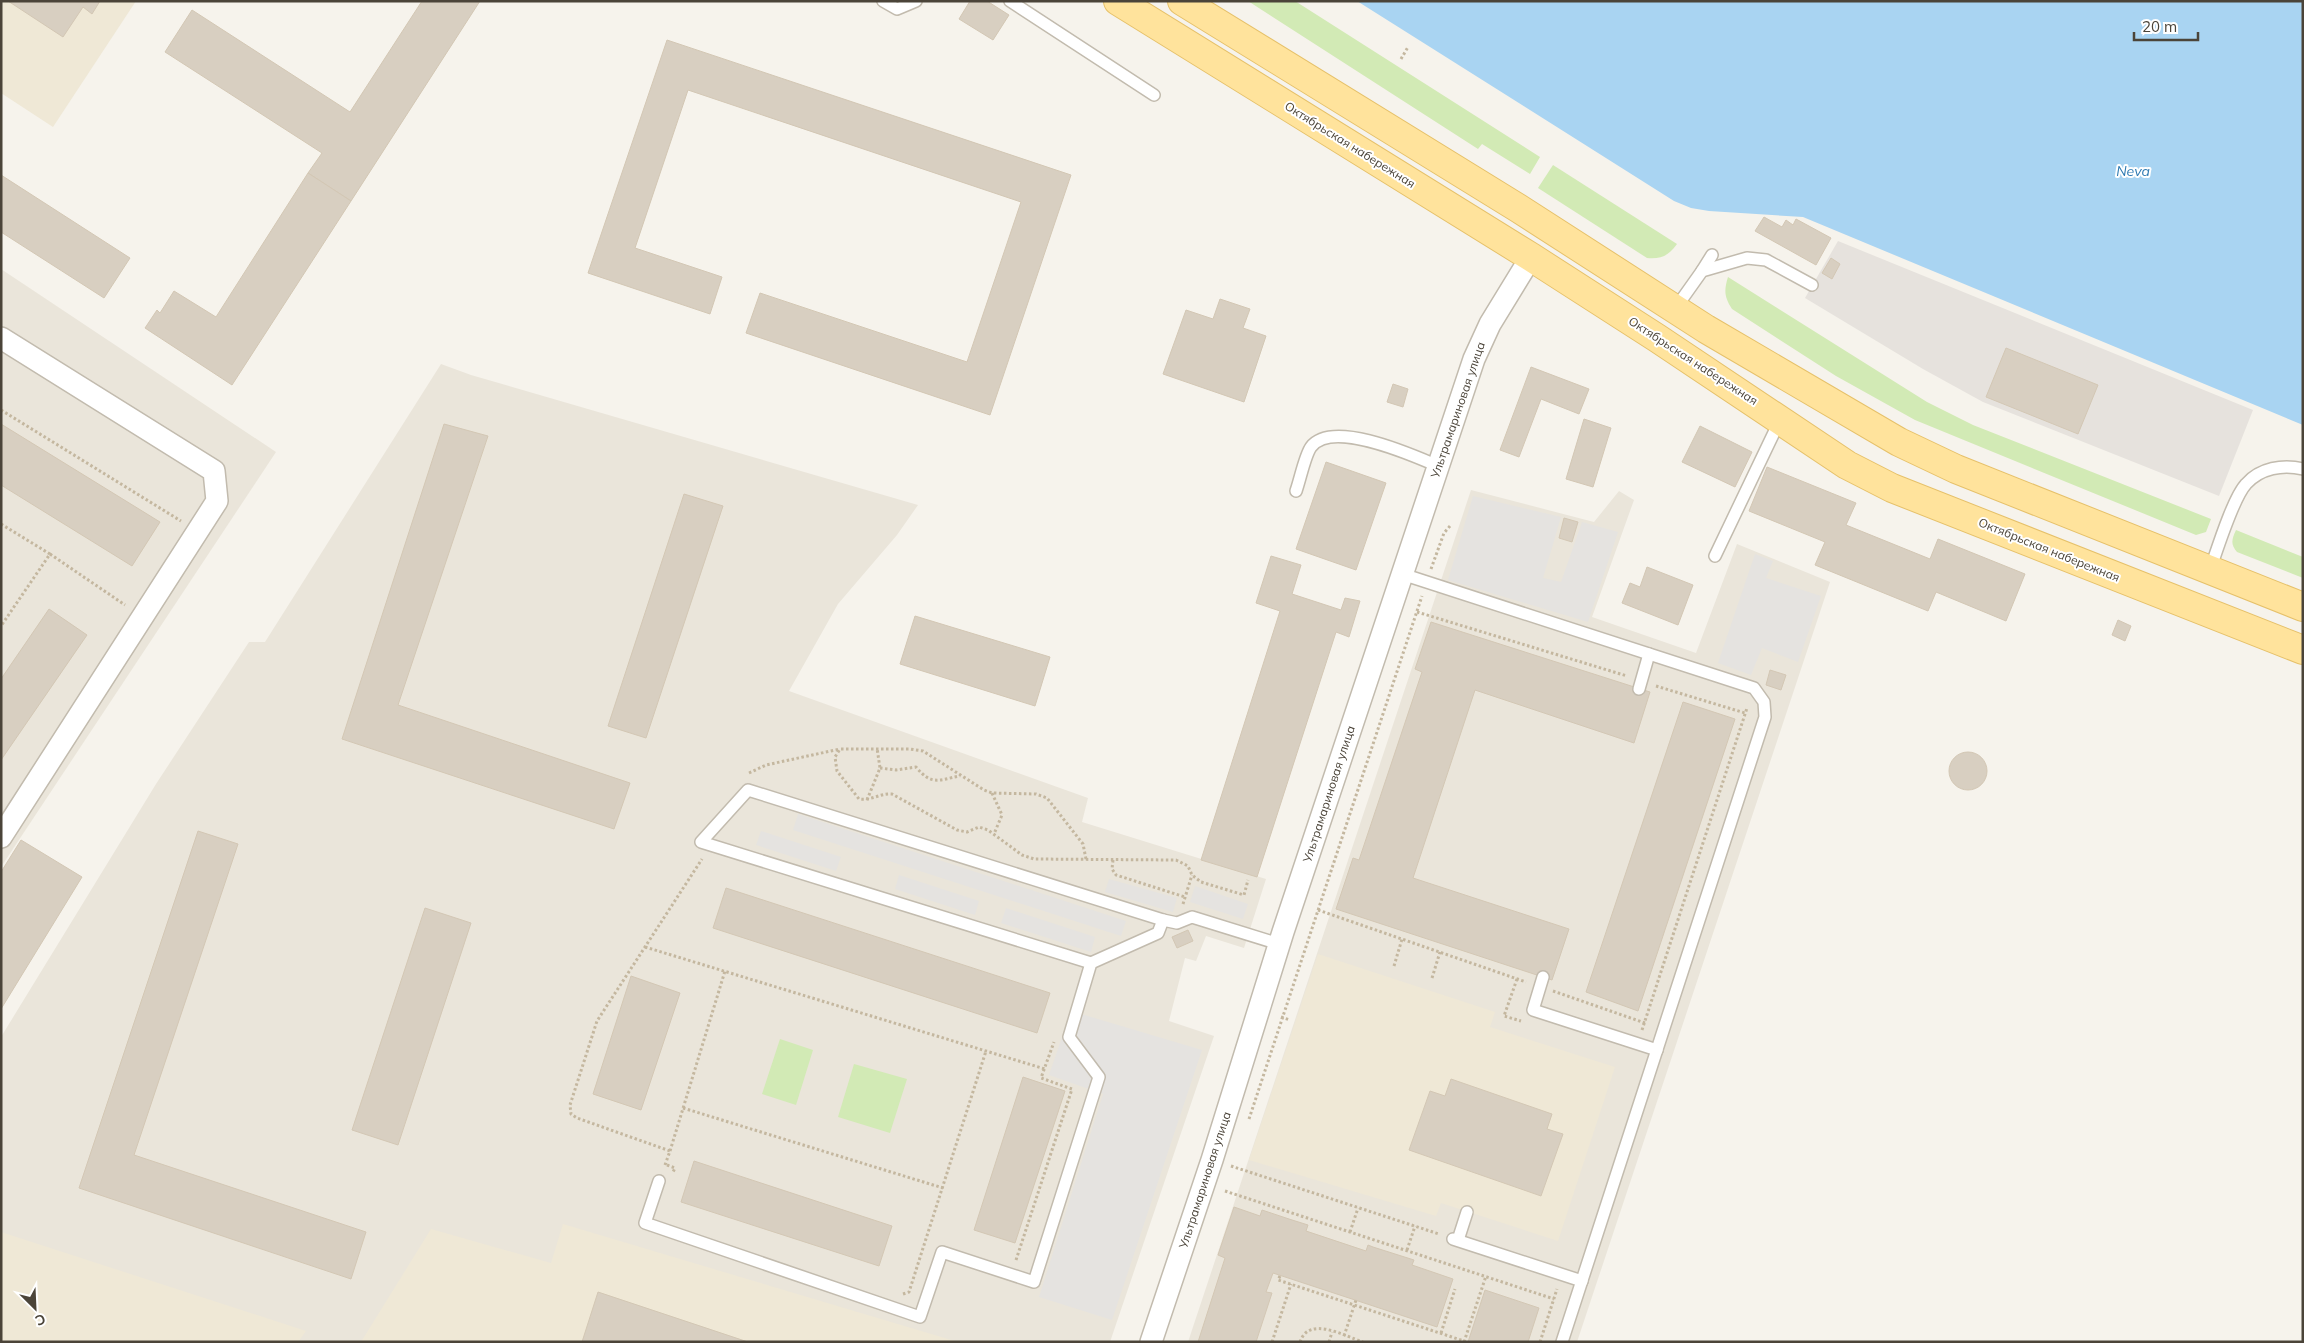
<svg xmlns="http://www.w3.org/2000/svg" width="2304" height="1343" viewBox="0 0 2304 1343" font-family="Mulish,sans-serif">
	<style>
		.residential { fill: #eae5da }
		.industrial { fill: #e6e2dd }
		.education { fill: #efe8d6 }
		.green { fill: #d2eab5 }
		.parking { fill: #e5e3e0 }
		.water { fill: #a9d4f2 }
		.building { fill: #d8cfc1; stroke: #d3c7b4 }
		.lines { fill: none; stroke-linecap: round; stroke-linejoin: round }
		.service-casing { stroke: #c2bbae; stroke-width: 14 }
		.minor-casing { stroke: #c2bbae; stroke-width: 24 }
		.primary-casing { stroke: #e6c16a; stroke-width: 30 }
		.path { stroke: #c4b79f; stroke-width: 3; stroke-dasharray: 2.5 2.5; stroke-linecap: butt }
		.service { stroke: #fff; stroke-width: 11 }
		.minor { stroke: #fff; stroke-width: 21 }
		.primary { stroke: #ffe39c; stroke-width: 28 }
		.labels { text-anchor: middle; stroke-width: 4; stroke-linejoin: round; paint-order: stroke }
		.street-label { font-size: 12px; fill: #4b4439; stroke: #fff }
		.water-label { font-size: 14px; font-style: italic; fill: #2e7ab2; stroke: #fff }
	</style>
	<rect width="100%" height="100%" fill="#f6f3ec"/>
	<!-- residential -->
	<g class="residential">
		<path d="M1 269 276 452 1 867Z"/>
		<path d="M441 364 471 375 918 505 897 535 838 604 789 691 1088 798 1082 822 1266 879 1244 948 1206 936 1196 961 1185 958 1169 1021 1214 1036 1110 1342H1V1037L156 784 249 642H265Z"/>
		<path d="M1471 490 1594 522 1619 491 1634 500 1592 617 1696 653 1737 544 1830 582 1577 1342H1188Z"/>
	</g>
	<!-- industrial -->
	<path class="industrial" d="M1838 241 2253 410 2219 496 1983 402 1923 369 1805 298Z"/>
	<!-- education -->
	<g class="education">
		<path d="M1 1H136L53 127 1 93Z"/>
		<path d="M1318 954 1495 1012 1490 1027 1615 1067 1558 1241 1441 1203 1436 1216 1249 1160Z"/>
		<path d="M563 1224 958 1342H361L431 1229 551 1263Z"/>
		<path d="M1 1232 306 1331 298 1342H1Z"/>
	</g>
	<!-- green -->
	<g class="green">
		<path d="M1248 1H1295L1540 157 1530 174 1482 144 1478 149Z"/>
		<path d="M1553 165 1677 244C1668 256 1662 259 1647 258L1538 188Z"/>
		<path d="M1728 277 1927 402 1973 425 2211 519 2206 532 2196 535 1915 420 1836 376 1732 309C1724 297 1724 290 1728 277Z"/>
		<path d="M2236 530 2303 557V578L2237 552C2230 544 2232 539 2236 530Z"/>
		<path d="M780 1039 813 1050 796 1105 762 1094Z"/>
		<path d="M854 1064 907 1079 890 1133 838 1117Z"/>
	</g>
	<!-- parking -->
	<g class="parking">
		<path d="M1473 496 1561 517 1543 578 1561 582 1582 522 1618 532 1588 622 1448 580Z"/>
		<path d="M1755 554 1773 561 1766 578 1821 596 1798 662 1762 648 1751 675 1718 663Z"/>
		<path d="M798 814 1126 921 1121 936 793 830Z"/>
		<path d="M761 831 841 857 836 871 756 845Z"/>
		<path d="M899 875 979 901 975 915 895 889Z"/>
		<path d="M1109 879 1177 898 1173 912 1105 892Z"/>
		<path d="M1195 886 1248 904 1243 919 1190 902Z"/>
		<path d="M1006 908 1095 937 1091 952 1001 923Z"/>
		<path d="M1071 1011 1202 1050 1112 1320 1039 1297 1103 1094 1049 1075Z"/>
	</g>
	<!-- water -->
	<path class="water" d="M1357 1H2303V425L1803 217 1709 211 1691 208 1674 201Z"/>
	<!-- building -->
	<g class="building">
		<path d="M8 1H100L92 14 83 7 63 37Z"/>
		<path d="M422 1H480L351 201 308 173 322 153 165 52 192 10 350 112Z"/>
		<path d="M970 1H987L1009 15 993 40 959 19Z"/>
		<path d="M667 40 1071 175 990 415 746 333 760 293 967 362 1021 202 688 90 635 248 722 277 710 314 588 273Z"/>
		<path d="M308 173 351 201 232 385 145 328 157 310 160 313 174 291 216 317Z"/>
		<path d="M1 175 130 258 104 298 1 232Z"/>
		<path d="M1764 217 1782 227 1786 220 1793 225 1796 219 1831 238 1816 265 1755 231Z"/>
		<path d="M1831 258 1840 264 1832 279 1822 273Z"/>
		<path d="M1220 299 1250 309 1243 328 1266 336 1244 402 1163 374 1186 310 1213 319Z"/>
		<path d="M2006 348 2098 385 2078 434 1986 397Z"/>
		<path d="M1531 367 1589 389 1579 414 1541 399 1519 457 1500 450Z"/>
		<path d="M1393 384 1408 389 1403 407 1387 402Z"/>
		<path d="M1584 419 1611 428 1593 487 1566 479Z"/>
		<path d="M1 424 160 522 132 566 1 485Z"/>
		<path d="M444 424 488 436 398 705 630 783 614 829 342 739Z"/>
		<path d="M1700 426 1752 452 1735 487 1682 462Z"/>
		<path d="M1326 462 1386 483 1356 570 1296 549Z"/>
		<path d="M1767 467 1856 503 1846 525 1930 559 1938 539 2025 574 2006 621 1936 592 1928 611 1815 565 1825 542 1749 511Z"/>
		<path d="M684 494 723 506 646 738 608 726Z"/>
		<path d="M1564 518 1578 522 1572 542 1559 538Z"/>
		<path d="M1271 556 1301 565 1292 594 1341 610 1345 598 1360 601 1349 637 1336 632 1257 877 1201 860 1280 611 1256 603Z"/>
		<path d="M1647 567 1693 585 1678 625 1622 603 1630 583 1640 587Z"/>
		<path d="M49 609 87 635 1 760V679Z"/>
		<path d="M915 616 1050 657 1035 706 900 664Z"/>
		<path d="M2118 620 2131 626 2125 641 2112 635Z"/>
		<path d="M1431 622 1650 692 1634 743 1475 690 1413 878 1569 929 1552 980 1336 909 1353 858 1359 860 1422 672 1415 669Z"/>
		<path d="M1770 670 1786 675 1781 690 1766 685Z"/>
		<path d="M1683 702 1735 719 1638 1011 1586 992Z"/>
		<circle cx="1968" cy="771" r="19"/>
		<path d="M198 831 238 844 134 1155 366 1232 351 1279 79 1188Z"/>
		<path d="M21 840 82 877 1 1009V872Z"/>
		<path d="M726 888 1050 993 1037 1033 713 928Z"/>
		<path d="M425 908 471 923 398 1145 352 1130Z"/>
		<path d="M1188 930 1193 941 1177 948 1172 937Z"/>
		<path d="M631 976 680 993 641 1110 593 1094Z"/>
		<path d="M1023 1077 1065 1091 1015 1243 974 1230Z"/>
		<path d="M1451 1079 1552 1114 1547 1129 1563 1134 1541 1196 1409 1150 1430 1091 1445 1096Z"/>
		<path d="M694 1161 892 1226 879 1266 681 1202Z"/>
		<path d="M1234 1207 1260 1216 1262 1210 1289 1219 1308 1225 1306 1231 1366 1251 1368 1245 1373 1247 1414 1260 1412 1265 1453 1279 1437 1327 1273 1273 1266 1292 1272 1293 1256 1342H1198L1225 1258 1218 1255Z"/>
		<path d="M1485 1290 1539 1308 1528 1342H1468Z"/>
		<path d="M598 1292 748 1342H582Z"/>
	</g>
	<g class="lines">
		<!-- service casing -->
		<g class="service-casing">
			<g id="service">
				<path d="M883 1 897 9 916 1"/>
				<path d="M1010 1 1154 95"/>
				<path d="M1702 271 1712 255"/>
				<path d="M1675 309 1702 271 1747 258 1766 260 1812 285"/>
				<path d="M1296 491C1300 480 1305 455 1311 447 1332 419 1412 455 1438 466"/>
				<path d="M1715 556 1780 420"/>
				<path d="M2210 570C2217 550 2233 498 2246 484 2260 468 2283 464 2303 469"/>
				<path d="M1402 574 1754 688 1764 702 1765 717 1562 1342"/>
				<path d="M1639 689 1649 654"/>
				<path d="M1091 963 701 842 748 790 1163 920 1177 923 1192 917 1279 944"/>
				<path d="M1543 977 1533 1010 1657 1050"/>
				<path d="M659 1181 645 1223 920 1317 942 1252 1034 1282 1099 1077 1069 1037 1091 963 1158 933 1163 920"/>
				<path d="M1453 1239 1582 1281"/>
				<path d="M1458 1240 1467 1212"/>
			</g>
		</g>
		<!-- minor casing -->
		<g class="minor-casing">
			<g id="minor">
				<path d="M1 338 214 471 217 501 1 837"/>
				<path d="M1151 1342 1212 1160 1283 932 1474 359 1490 324 1531 257"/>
			</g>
		</g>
		<!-- primary casing -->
		<g class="primary-casing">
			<g id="primary">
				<path d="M1118 1 1531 257 1657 338 1847 465 1892 488 2303 650"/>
				<path d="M1182 1 1518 208 1706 329 1899 442 1956 469 2303 607"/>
			</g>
		</g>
		<!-- path -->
		<g class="path">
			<path d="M1401 59 1408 47"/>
			<path d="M1 410 181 521"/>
			<path d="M1 524 50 554 1 626"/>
			<path d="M50 554 125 605"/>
			<path d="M1431 569 1444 533 1450 526"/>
			<path d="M1417 612 1627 676"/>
			<path d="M1656 686 1745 713"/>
			<path d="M880 768 896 770 916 767C932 786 938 780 960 776"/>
			<path d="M749 773 766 765 840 749"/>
			<path d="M992 793 1002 815 994 834"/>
			<path d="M867 800 880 768 877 748"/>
			<path d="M1086 859 1083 844 1047 798 1036 794 992 793 984 790 923 751 910 749H840L835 757 837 771 859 799C871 801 880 793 892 794L957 830 967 832 979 827 988 830 1022 855 1034 859 1176 860 1188 866 1192 875 1201 882 1244 895 1248 880"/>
			<path d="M1113 860 1112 869 1116 875 1185 897"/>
			<path d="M1183 904 1192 875"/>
			<path d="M1318 910 1526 982"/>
			<path d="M645 947 1045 1069"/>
			<path d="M1394 966 1402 939"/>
			<path d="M1432 978 1440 952"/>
			<path d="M1517 979 1504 1016 1521 1021"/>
			<path d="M1553 991 1645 1023"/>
			<path d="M1281 1017 1290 1020"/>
			<path d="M1642 1030 1747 708"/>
			<path d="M683 1108 943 1188"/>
			<path d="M1249 1119 1422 596"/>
			<path d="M670 1151 725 971"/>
			<path d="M665 1165 670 1151 577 1118 571 1114 570 1105 597 1021 702 859"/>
			<path d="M667 1165 675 1168 673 1172"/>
			<path d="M1231 1166 1439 1234"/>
			<path d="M1225 1191 1554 1299"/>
			<path d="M1350 1232 1358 1208"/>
			<path d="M1407 1250 1415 1226"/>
			<path d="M1016 1260 1072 1089 1041 1078 1054 1042"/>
			<path d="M1280 1276 1278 1280 1464 1341"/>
			<path d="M903 1294 909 1292 986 1051"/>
			<path d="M1441 1333 1455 1289"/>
			<path d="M1344 1336 1356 1300"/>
			<path d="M1272 1342 1291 1284"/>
			<path d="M1300 1342C1309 1315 1344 1336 1363 1342"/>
			<path d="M1329 1342 1332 1332"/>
			<path d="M1464 1342 1486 1276"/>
			<path d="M1540 1342 1557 1289"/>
		</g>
		<!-- service -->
		<use href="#service" class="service"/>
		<!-- minor -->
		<use href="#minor" class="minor"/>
		<!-- primary -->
		<use href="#primary" class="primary"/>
	</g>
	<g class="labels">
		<!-- street labels -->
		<g class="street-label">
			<text transform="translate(1350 145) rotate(32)" y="4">Октябрьская набережная</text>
			<text transform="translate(1693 361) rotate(33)" y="4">Октябрьская набережная</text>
			<text transform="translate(1458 410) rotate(-71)" y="4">Ультрамариновая улица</text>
			<text transform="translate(2049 550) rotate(22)" y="4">Октябрьская набережная</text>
			<text transform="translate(1329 794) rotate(-72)" y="4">Ультрамариновая улица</text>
			<text transform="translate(1205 1180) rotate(-72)" y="4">Ультрамариновая улица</text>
		</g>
		<!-- water labels -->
		<g class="water-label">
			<text x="2133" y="176">Neva</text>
		</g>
	</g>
	<!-- border -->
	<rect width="2304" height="1343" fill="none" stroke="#4b4439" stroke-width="5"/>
	<!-- north arrow -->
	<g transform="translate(35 1308) rotate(156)" stroke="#ffffff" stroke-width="4" paint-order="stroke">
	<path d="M0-4L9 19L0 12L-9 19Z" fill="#4b4439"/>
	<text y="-8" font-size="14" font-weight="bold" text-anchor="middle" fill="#4b4439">С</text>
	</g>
	<!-- scale -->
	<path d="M2134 32v8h64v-8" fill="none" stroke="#4b4439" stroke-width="2.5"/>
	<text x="2142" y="32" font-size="15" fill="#4b4439" stroke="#ffffff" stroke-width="4" paint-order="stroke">20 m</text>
</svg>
